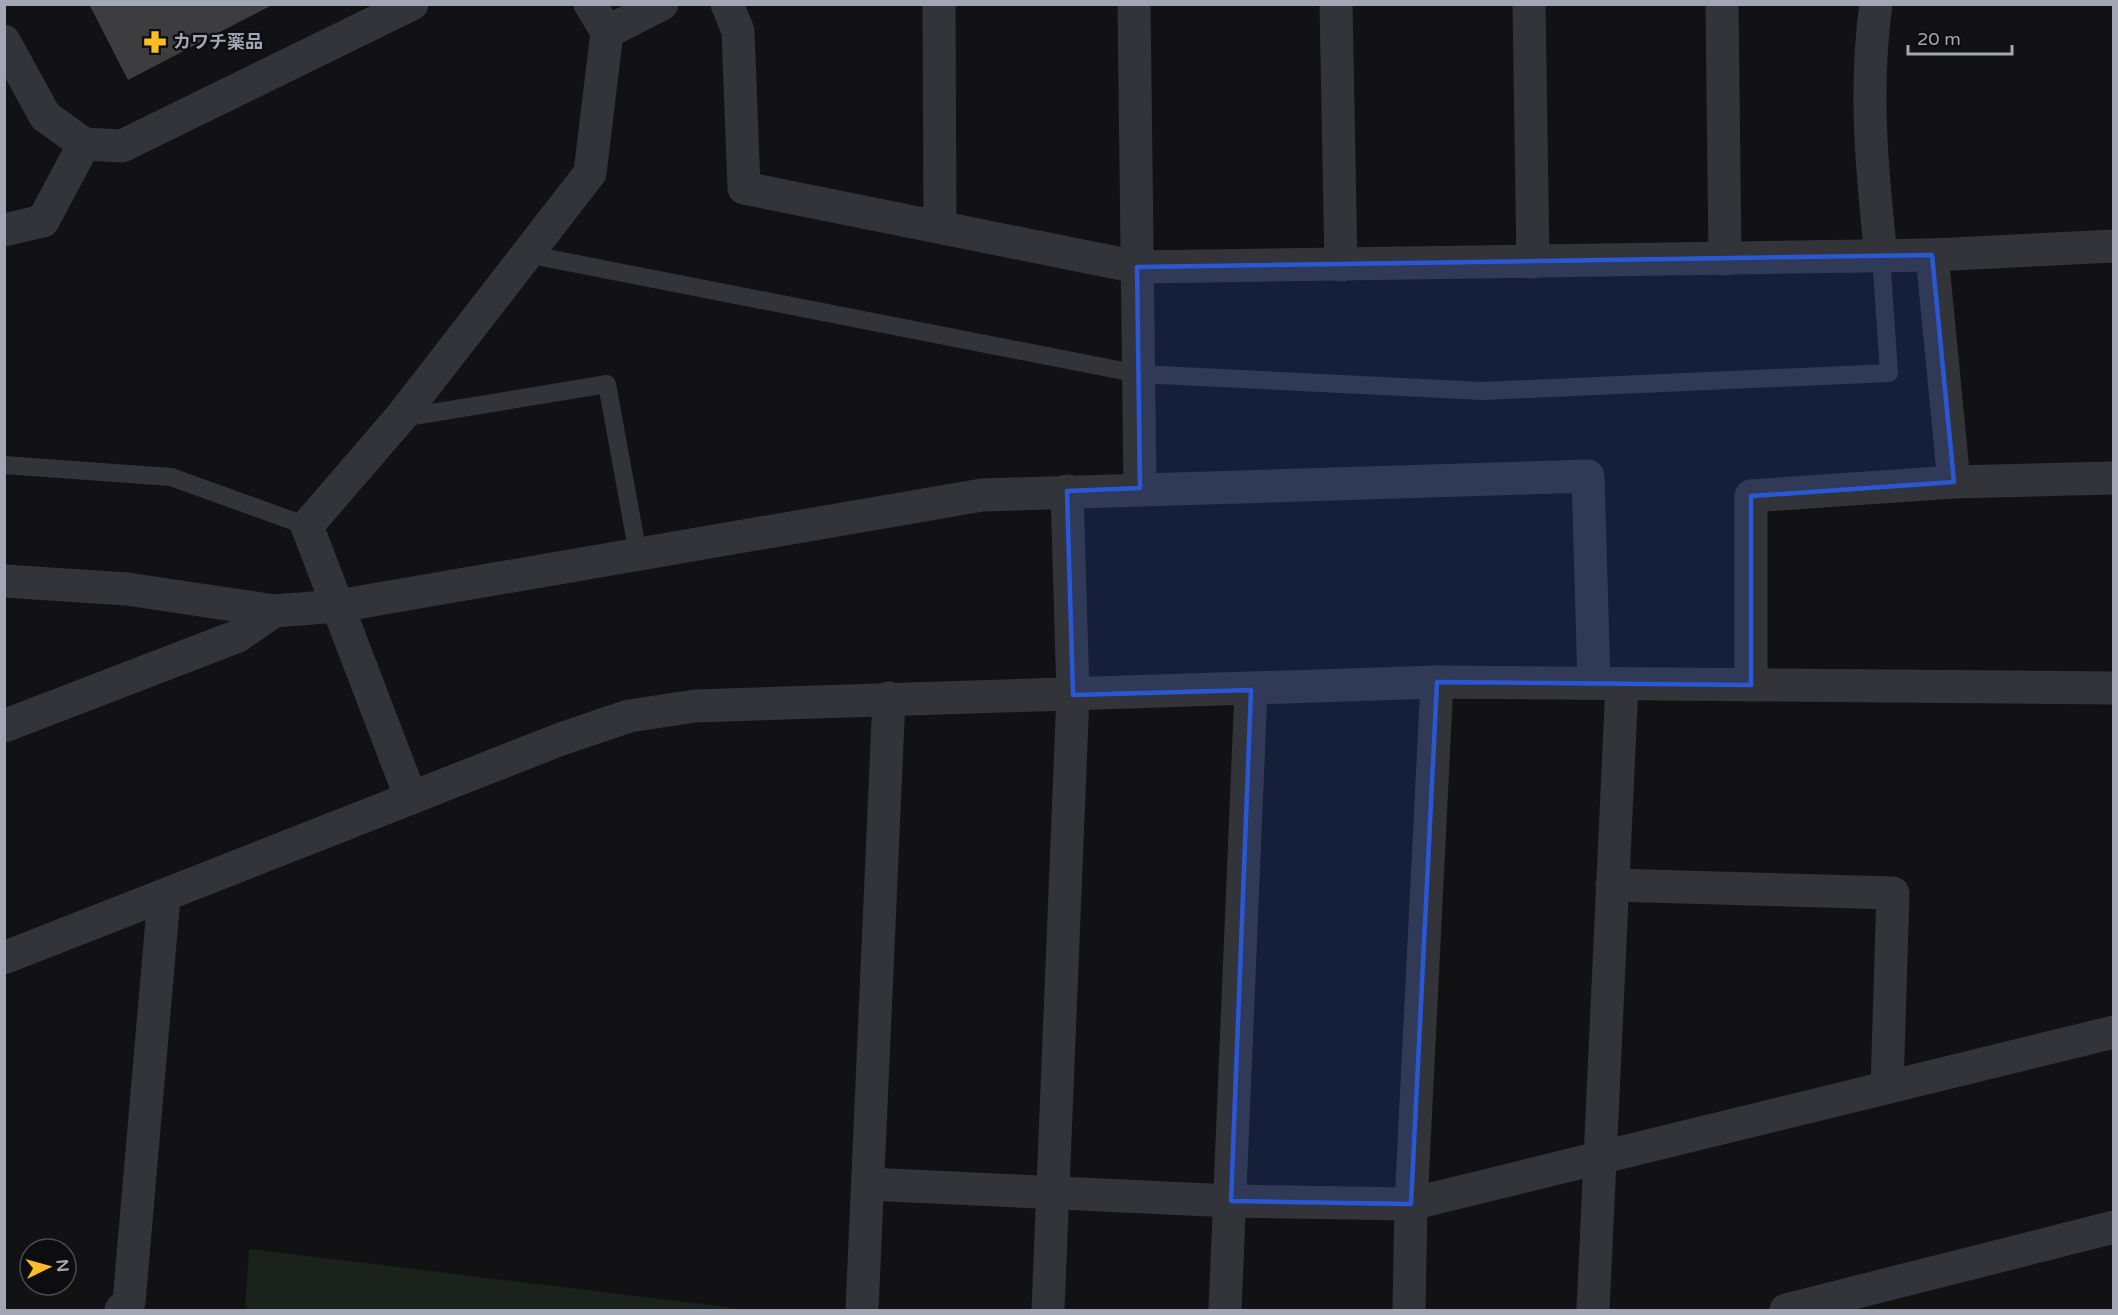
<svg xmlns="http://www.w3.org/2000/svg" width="2118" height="1315" viewBox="0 0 2118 1315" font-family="'Varela Round','Noto Sans JP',sans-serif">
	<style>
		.green { fill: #1a221b }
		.building { fill: #3c3c41; filter: url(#shadow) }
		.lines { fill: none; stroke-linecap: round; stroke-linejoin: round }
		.lane { stroke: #333439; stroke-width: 18 }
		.street { stroke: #333439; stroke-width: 33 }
		.marked { fill: #2a57d4; fill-opacity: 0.2; stroke: #2a57d4; stroke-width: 4.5; stroke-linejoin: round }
		.labels { text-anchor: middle; stroke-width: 4.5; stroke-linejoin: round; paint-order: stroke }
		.poi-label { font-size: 18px; font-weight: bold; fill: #a3a7b5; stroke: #0d0d0f; text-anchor: start }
	</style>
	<defs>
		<filter id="shadow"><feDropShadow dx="5.5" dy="-5.5" stdDeviation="0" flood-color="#0009"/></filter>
	</defs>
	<rect width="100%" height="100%" fill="#121214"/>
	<!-- green -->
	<path class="green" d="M249 1249 735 1308V1310H245Z"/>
	<!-- building -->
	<path class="building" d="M89 4H274L128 80Z"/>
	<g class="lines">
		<!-- lane -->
		<g class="lane">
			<path d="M526 254 1139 374 1483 391 1889 373 1881 256"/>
			<path d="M401 418 607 384 638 554"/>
			<path d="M4 465 171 477 307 526"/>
		</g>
		<!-- street -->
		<g class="street">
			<path d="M727 4 738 31 744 188 1137 267 1932 255"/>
			<path d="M939 4 940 227"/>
			<path d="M1134 4 1140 488"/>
			<path d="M1336 4 1341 265"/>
			<path d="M1529 4 1533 262"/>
			<path d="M1722 4 1725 259"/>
			<path d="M1876 4C1864 89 1872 172 1881 256"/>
			<path d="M607 32 662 4"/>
			<path d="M4 41 45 116 84 144 122 146 412 4"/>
			<path d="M4 230 43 221 84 144"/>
			<path d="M1954 482 1932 255 2114 246"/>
			<path d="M4 581 127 589 274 611 338 606 982 495 1588 476 1594 683"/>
			<path d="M1751 685V496L1954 482 2114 478"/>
			<path d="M4 726 238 636 274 611"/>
			<path d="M411 798 307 526 400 418 590 173 607 32 590 4"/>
			<path d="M1612 885 1893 893 1887 1087"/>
			<path d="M4 958 561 739 629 716 695 706 1437 682 2114 688"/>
			<path d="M868 1184 1231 1201 1411 1204 2114 1032"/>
			<path d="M121 1310 129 1302 164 897"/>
			<path d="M862 1310 889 698"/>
			<path d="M1048 1310 1073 695 1067 491"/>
			<path d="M1225 1310 1251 690"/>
			<path d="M1409 1310 1411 1204 1437 682"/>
			<path d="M1593 1310 1622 684"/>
			<path d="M1786 1310 2114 1227"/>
		</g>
	</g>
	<!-- marked area -->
	<path class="marked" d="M1932 255 1954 482 1751 496V685L1437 682 1411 1204 1231 1201 1251 690 1073 695 1067 491 1140 488 1137 267Z"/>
	<!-- icons -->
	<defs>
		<g id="pharmacy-bare" transform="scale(1.8)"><path d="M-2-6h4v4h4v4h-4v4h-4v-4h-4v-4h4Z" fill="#fabd24" stroke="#0d0d0f" stroke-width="2.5" paint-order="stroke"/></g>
	</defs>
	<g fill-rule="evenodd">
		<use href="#pharmacy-bare" x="155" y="42"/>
	</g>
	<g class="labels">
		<!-- poi labels -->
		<g class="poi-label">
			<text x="173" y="48">カワチ薬品</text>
		</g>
	</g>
	<!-- border -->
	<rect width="2118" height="1315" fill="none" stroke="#a3a7b5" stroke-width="12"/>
	<!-- north arrow -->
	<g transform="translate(48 1267) rotate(85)"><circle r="28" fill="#0d0d0f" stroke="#494b51" stroke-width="1.5"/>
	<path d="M0-4.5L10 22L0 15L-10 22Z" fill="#fabd24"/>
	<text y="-9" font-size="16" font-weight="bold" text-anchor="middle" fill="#a3a7b5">N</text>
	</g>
	<!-- scale -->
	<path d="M1908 45v9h104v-9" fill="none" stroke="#a3a7b5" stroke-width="3"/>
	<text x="1917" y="45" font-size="18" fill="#a3a7b5" stroke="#0d0d0f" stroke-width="4.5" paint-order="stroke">20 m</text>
</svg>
